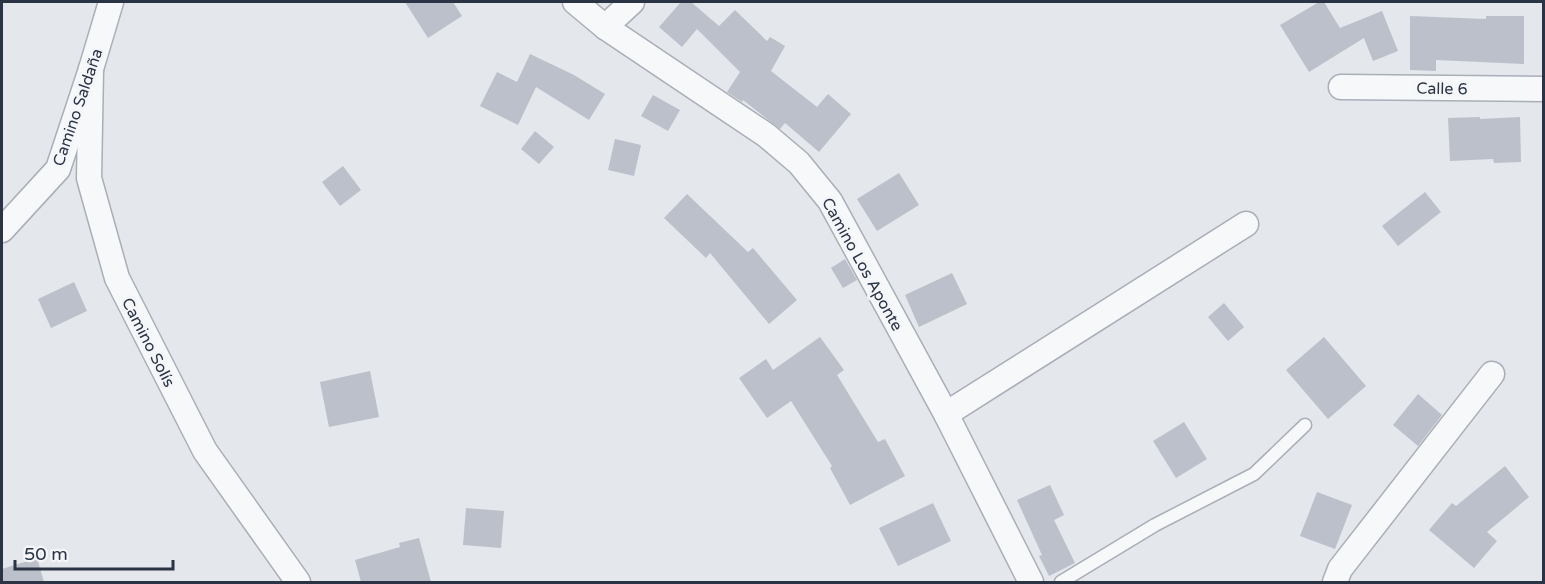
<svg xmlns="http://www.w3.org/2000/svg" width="1545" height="584" viewBox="0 0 1545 584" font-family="'Varela Round',sans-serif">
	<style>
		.building { fill: #bbc0ca }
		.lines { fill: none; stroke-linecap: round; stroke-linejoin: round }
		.lane-casing { stroke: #a9aeb7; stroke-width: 15 }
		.street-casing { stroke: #a9aeb7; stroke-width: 27 }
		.lane { stroke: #f7f8fa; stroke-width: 12 }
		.street { stroke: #f7f8fa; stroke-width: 24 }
		.labels { text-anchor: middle; stroke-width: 6; stroke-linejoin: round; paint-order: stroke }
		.street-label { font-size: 16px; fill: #2b3445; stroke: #f4f6f9 }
	</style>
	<rect width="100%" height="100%" fill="#e4e7ec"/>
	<!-- building -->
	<g class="building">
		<path d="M405 2H453L462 16 428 38Z"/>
		<path d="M681 2H691L719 26 735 10 767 41 770 37 785 46 771 71 817 107 828 94 851 114 819 152 785 123 780 129 743 100 742 102 727 92 740 72 697 29 682 47 659 27Z"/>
		<path d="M1319 2H1324L1340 28 1382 11 1398 51 1373 61 1364 38 1309 72 1280 25Z"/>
		<path d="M1410 16 1486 19V16H1524V64L1436 60V71L1410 70Z"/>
		<path d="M530 54 574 75 605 94 589 120 536 87 518 125 480 106 497 72 517 82Z"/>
		<path d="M653 95 680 110 668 131 641 116Z"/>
		<path d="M1480 117V119L1520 117 1521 162 1494 163 1493 159 1450 161 1448 118Z"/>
		<path d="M535 131 554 147 539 164 521 149Z"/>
		<path d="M615 139 641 145 634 176 608 170Z"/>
		<path d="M343 166 361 190 340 206 322 182Z"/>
		<path d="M899 173 919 205 877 231 857 199Z"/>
		<path d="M1425 192 1441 212 1398 246 1382 226Z"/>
		<path d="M687 194 748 252 753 248 797 300 769 324 710 253 706 258 664 218Z"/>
		<path d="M845 259 857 280 843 288 831 268Z"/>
		<path d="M952 273 967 304 919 327 905 295Z"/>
		<path d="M74 282 87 311 51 328 38 299Z"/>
		<path d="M1224 303 1244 327 1228 341 1208 317Z"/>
		<path d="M820 337 844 370 837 375 878 442 885 439 905 476 850 505 830 468 832 466 791 401 767 418 739 378 766 359 773 370Z"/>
		<path d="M1324 337 1366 386 1328 419 1286 370Z"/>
		<path d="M370 371 379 417 329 427 320 382Z"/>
		<path d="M1418 394 1442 415 1418 446 1393 425Z"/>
		<path d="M1184 422 1207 459 1176 478 1153 441Z"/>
		<path d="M1505 466 1529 497 1487 532 1497 541 1474 568 1429 530 1452 503 1456 506Z"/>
		<path d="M1050 485 1064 515 1054 520 1075 563 1049 576 1039 556 1042 555 1017 500Z"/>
		<path d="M1317 492 1352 505 1335 549 1300 536Z"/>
		<path d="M933 503 951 541 898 566 879 528Z"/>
		<path d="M466 508 504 511 501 548 463 545Z"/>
		<path d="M419 538 431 582H361L355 560 400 547 399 543Z"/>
		<path d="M37 558 44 582H2V569Z"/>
	</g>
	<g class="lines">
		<!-- lane casing -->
		<g class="lane-casing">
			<path id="lane" d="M1061 582 1155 525 1254 474 1305 425"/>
		</g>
		<!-- street casing -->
		<g class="street-casing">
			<g id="street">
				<path d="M575 2 605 27 766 135 799 163 830 201 946 414 1031 582"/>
				<path d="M605 27 632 2"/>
				<path d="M91 69 89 178 117 278 205 451 298 582"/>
				<path d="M1341 87 1544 89"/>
				<path d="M2 230 58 169 91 69 111 2"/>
				<path d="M946 414 1246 224"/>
				<path d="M1335 582 1340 569 1492 374"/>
			</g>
		</g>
		<!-- lane -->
		<use href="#lane" class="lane"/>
		<!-- street -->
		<use href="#street" class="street"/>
	</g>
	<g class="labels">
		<!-- street labels -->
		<g class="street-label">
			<text transform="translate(1442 88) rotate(1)" y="6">Calle 6</text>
			<text transform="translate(77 107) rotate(-71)" y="6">Camino Saldaña</text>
			<text transform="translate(863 264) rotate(61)" y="6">Camino Los Aponte</text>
			<text transform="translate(149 342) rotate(63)" y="6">Camino Solís</text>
		</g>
	</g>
	<!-- border -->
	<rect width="1545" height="584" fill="none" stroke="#2b3445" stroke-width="6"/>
	<!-- scale -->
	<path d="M15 560v9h158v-9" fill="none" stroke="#2b3445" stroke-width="3"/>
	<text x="24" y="560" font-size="18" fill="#2b3445" stroke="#f4f6f9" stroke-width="4.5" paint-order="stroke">50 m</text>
</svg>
